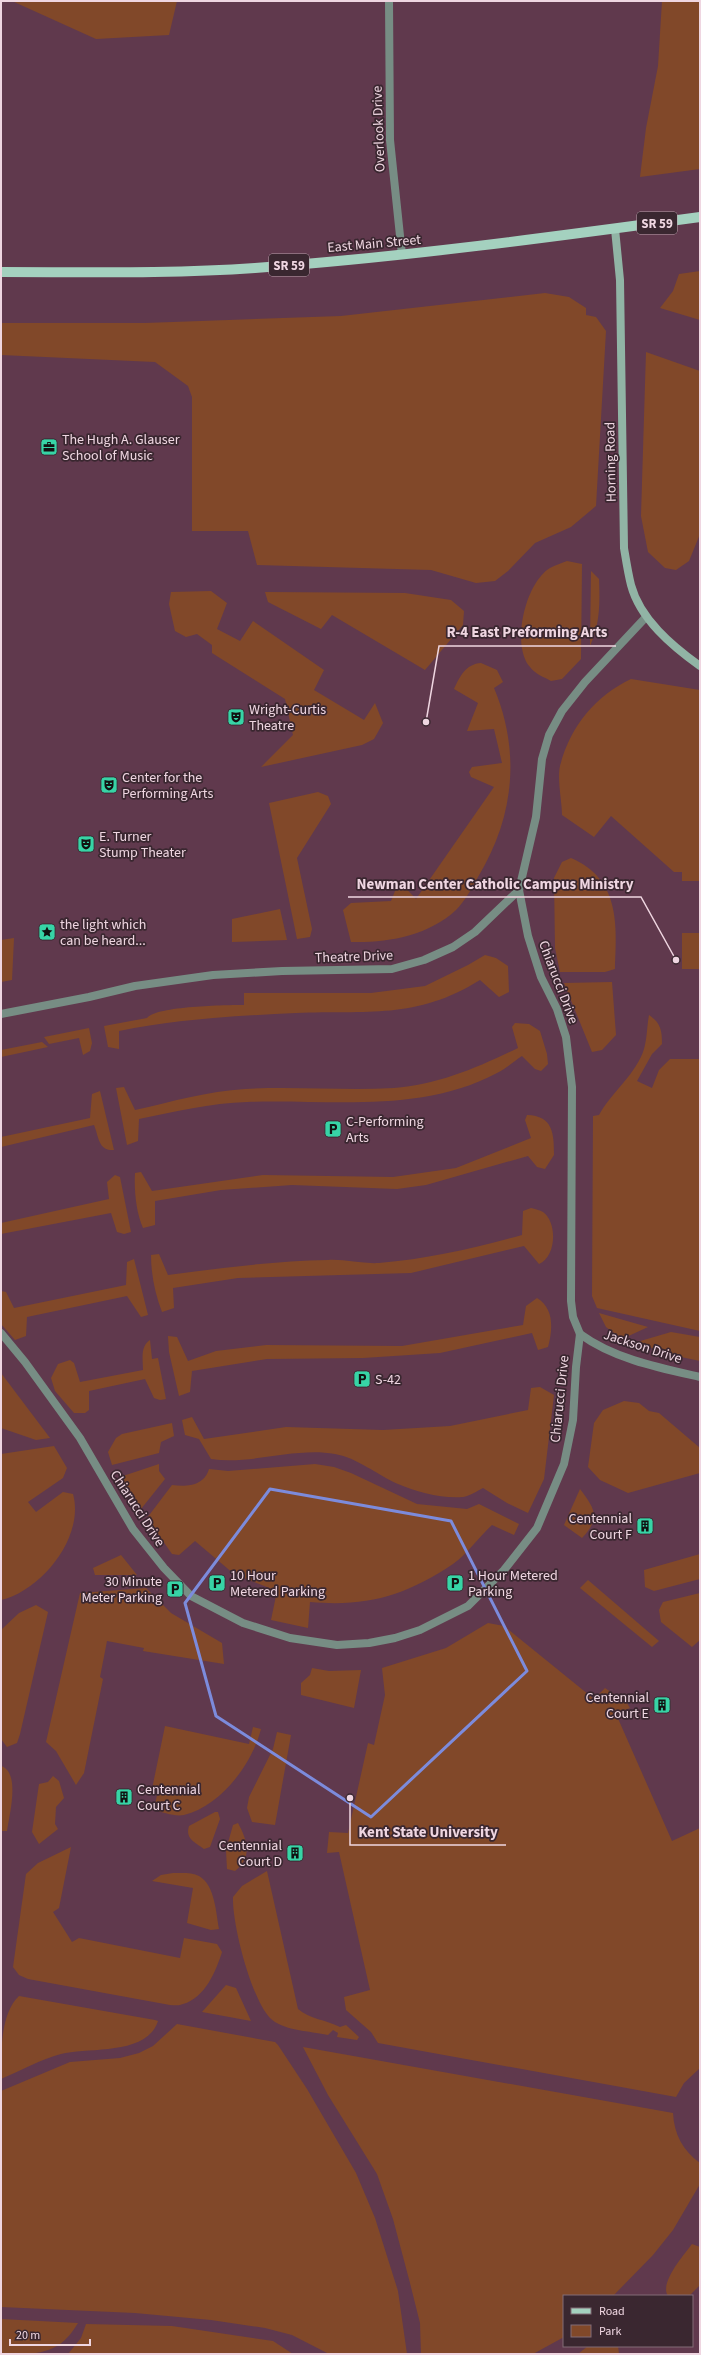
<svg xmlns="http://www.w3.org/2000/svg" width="701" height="2355" viewBox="0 0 701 2355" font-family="'Source Sans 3',sans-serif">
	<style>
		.green { fill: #814829 }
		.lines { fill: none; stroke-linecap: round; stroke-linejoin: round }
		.street { stroke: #778d84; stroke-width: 8 }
		.secondary { stroke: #91b4a5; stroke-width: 8 }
		.primary { stroke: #a4d1bf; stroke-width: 10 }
		.marked { fill: none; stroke: #7c8bdc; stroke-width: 3; stroke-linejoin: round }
		.labels { text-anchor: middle; stroke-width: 3.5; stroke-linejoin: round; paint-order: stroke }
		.shield { fill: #3a2730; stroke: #b9a2ac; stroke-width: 1 }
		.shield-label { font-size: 13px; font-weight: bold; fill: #efd6e1 }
		.street-label { font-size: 14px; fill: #efd6e1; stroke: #3a2730 }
		.poi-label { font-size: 14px; fill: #efd6e1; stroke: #3a2730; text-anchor: start }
		.leader { fill: none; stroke: #efd6e1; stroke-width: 1.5 }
		.callout-dot { fill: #efd6e1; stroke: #3a2730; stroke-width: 1.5 }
		.callout-label { font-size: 15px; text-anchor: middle; font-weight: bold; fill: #efd6e1; stroke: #3a2730; stroke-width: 3.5; stroke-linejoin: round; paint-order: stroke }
	</style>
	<rect width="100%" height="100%" fill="#60394d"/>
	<!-- green -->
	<g class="green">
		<path d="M12 1H177L169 35 96 39Z"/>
		<path d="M662 1H700V169L640 177 646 128 658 66Z"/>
		<path d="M700 271V320L660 308 673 291 679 274Z"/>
		<path d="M545 293 569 297 586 308V315L596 317 606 331 596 506 571 527 535 543 508 571 495 581 476 583 431 570 257 565 248 531H192V397L188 386 155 362 1 355V323H145L341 316Z"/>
		<path d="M646 352 700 371V534L689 561 676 570 665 568 648 552 641 516Z"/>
		<path d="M567 561 582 564 581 659 562 679 551 681C544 677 535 674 530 667 511 645 525 583 550 568 555 565 562 563 567 561Z"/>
		<path d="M591 571 599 579C600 603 600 624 590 646Z"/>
		<path d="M211 591 227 603 217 629 240 641 253 621 324 670 314 690 364 720 375 703 383 723 374 739 362 745 261 767 293 735 285 699 212 653V645L197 634 186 637 175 631 169 604 171 592Z"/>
		<path d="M265 592 405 593 451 600 464 611 463 625 425 670 332 615 321 629 268 602Z"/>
		<path d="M481 663 497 670 503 682 494 688C521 752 514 818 478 877 472 888 465 901 456 910 428 936 387 943 351 942L343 910 351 903 391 901 399 881 416 899 494 787 471 777 469 772 472 767 502 763 494 729 467 731 478 703 454 689C460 676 466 664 481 663Z"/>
		<path d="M631 679 700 690V881H682V872H674L611 816 594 837 562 815C562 801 557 780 560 766 570 727 595 696 631 679Z"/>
		<path d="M318 792 328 796 331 804 297 858 312 929 310 937 297 939 269 803Z"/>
		<path d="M571 858C620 879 617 924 615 969L605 972H560L555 948 554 878 562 862Z"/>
		<path d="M280 909 287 940 232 942V919Z"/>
		<rect x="682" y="933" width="18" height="36"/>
		<path d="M14 938 12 980 1 982V940Z"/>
		<path d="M485 955 496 958 508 966 509 992 499 997 480 980C416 1020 367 1010 296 1013 235 1016 178 1019 119 1031V1049L108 1047 104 1026 147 1018C156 1006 227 1005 244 1005V993H371L425 986 468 965Z"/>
		<path d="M612 982 616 1035 602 1050 592 1052 564 983Z"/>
		<path d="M649 1015C661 1023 662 1031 662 1044L652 1054 637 1081 652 1088 659 1070 670 1059H700V1331L597 1308 592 1296 593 1116 599 1115C611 1093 637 1073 644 1049 647 1039 647 1026 649 1015Z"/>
		<path d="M515 1023 529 1024 540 1031 547 1054 548 1064 541 1071 535 1069 522 1056C514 1061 506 1069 497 1073 420 1114 330 1099 247 1102 211 1103 174 1112 139 1119L138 1141 127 1145 116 1088 124 1087 135 1110C171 1102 208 1091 245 1089 295 1086 345 1091 394 1088 438 1085 479 1067 518 1048L512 1027Z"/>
		<path d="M89 1028 92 1043 90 1051 83 1055 79 1038 49 1044 44 1037Z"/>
		<path d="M42 1042 48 1047 1 1057V1050Z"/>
		<path d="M100 1091 114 1150C98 1151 99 1137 94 1125L1 1147V1137L90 1118 92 1094Z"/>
		<path d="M527 1115C553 1116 554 1133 554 1155L545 1169 537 1167 528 1156 426 1185 397 1189 292 1185 221 1190 155 1201V1225L143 1228C136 1212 134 1190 135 1173L141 1172 152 1191 263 1175 393 1177 456 1168 531 1138 525 1120Z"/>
		<path d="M115 1175 120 1177 131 1232 124 1234 117 1232 111 1213 1 1234V1223L109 1199 107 1182Z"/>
		<path d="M531 1208C535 1209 540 1210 543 1212 558 1223 556 1257 539 1264L524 1246 411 1273 238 1278 173 1288 174 1308 162 1312C155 1294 151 1274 151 1255L159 1254 168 1275C221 1268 274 1261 328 1260 345 1259 362 1264 379 1263 428 1259 475 1248 522 1235L523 1211Z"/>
		<path d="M134 1259 148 1315 141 1317 127 1296 27 1317 26 1336 15 1340 1 1324V1291L6 1292 14 1308 126 1285 127 1262Z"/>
		<path d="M537 1298C554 1308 553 1329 548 1347L538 1350 532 1333 440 1353 363 1358 267 1359 192 1371 190 1392 179 1396 169 1352 168 1336 177 1337 188 1361 216 1351 266 1345 402 1346 523 1325 526 1306Z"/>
		<path d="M599 1313 648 1327 622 1339 606 1327Z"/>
		<path d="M671 1332 700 1337V1361L667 1354 637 1342Z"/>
		<path d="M150 1340 152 1359 158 1358 166 1399 160 1400 154 1398 145 1379 89 1391V1410L85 1413H74L55 1391 51 1378 58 1364 70 1360 74 1363 80 1382 143 1370C143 1358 140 1347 150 1340Z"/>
		<path d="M1 1373 50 1438 36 1440 1 1428Z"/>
		<path d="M540 1387 554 1395 544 1479 528 1513 507 1503 483 1488C477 1491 470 1496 463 1497 443 1499 416 1492 398 1484 377 1475 358 1458 335 1454 294 1447 252 1465 211 1459L199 1439 185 1435 182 1420 192 1417 204 1439 286 1427 383 1430 450 1426 528 1410 531 1388Z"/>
		<path d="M624 1401 639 1403 649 1411 659 1413 700 1448V1473L628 1493 600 1480 588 1467 594 1423 603 1410Z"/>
		<path d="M172 1423 174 1436 161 1442 159 1453 112 1465 108 1452 116 1438 122 1434Z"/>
		<path d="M54 1446 67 1468 63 1478 28 1502 36 1512 63 1492 73 1494C85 1537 41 1591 1 1600V1454Z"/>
		<path d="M159 1464V1471L165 1479 141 1509 120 1477Z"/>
		<path d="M315 1464 334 1467 351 1473 417 1504 467 1509 479 1504 519 1524 514 1535 492 1525C479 1537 467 1554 453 1564 405 1596 367 1607 310 1602L308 1628 271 1620 277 1591 234 1574 195 1541 179 1555 172 1554 147 1518 172 1485C187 1487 204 1486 209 1469L228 1471Z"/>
		<path d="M580 1489C595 1509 601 1518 582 1538L564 1525Z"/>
		<path d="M700 1554V1579L654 1591 645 1587 644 1570Z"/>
		<path d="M121 1555 137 1575H95L93 1568Z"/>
		<path d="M588 1580 659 1641 652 1647 580 1588Z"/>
		<path d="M146 1588 171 1613 222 1643 224 1664 143 1651 144 1648 107 1641 100 1677 103 1679 84 1773 76 1785 56 1751 46 1742 80 1593Z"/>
		<path d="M700 1593V1640L692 1647 661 1622 659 1610 663 1602Z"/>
		<path d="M36 1605 48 1612 20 1734 17 1743 7 1747 1 1739V1630L19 1613Z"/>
		<path d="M488 1623 504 1626 594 1699 605 1688 627 1703 630 1708 616 1714 672 1841 700 1828V2068L684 2083 676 2097 378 2043 371 2032 346 2010 344 1997 370 1990 339 1852 327 1853 329 1832 348 1833 368 1743 374 1745 385 1695 382 1668 446 1648Z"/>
		<path d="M312 1668 329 1671 361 1670 354 1708 301 1695V1683L310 1675Z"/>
		<path d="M165 1726 249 1744 253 1727 261 1729C252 1764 221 1806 184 1815 175 1817 162 1812 154 1810L158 1790 152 1789Z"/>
		<path d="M277 1732 291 1735 275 1825 252 1822 247 1808 249 1797 273 1749Z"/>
		<path d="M1 1766C21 1772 9 1816 7 1831H1Z"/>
		<path d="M53 1776 59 1781 64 1798 56 1807 55 1824 58 1829 39 1844 32 1832 39 1784 48 1782Z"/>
		<path d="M215 1812H218L220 1819 210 1847 204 1849C195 1842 185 1839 189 1826Z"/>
		<path d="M238 1823C247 1840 253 1857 235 1871L227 1869 226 1850 233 1825Z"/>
		<path d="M71 1847 59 1908 53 1912 72 1942 79 1938 180 1958 184 1938 217 1944 222 1952C216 1971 205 1998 183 2004 179 2006 174 2005 170 2005L28 1979 19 1975 13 1967 26 1874 38 1863Z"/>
		<path d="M267 1871 298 2009C309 2019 327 2020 340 2027L346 2025 359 2037 357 2040 337 2037 338 2033 333 2030 328 2035C311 2031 283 2031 270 2018 251 1998 232 1924 233 1897L242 1886Z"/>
		<path d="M173 1873C181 1873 192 1872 199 1876 215 1885 216 1913 219 1929L211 1930 187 1923 193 1888 152 1881 161 1875Z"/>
		<path d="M226 1985 236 1988 251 2021 202 2012Z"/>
		<path d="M19 1996 155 2020 158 2021C147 2056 88 2047 61 2054 41 2059 20 2071 1 2079 1 2053 0 2014 19 1996Z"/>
		<path d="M177 2024 275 2042 278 2045 307 2089 356 2173 375 2218 398 2291 407 2354H329L292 2335 265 2328 211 2320 135 2313 1 2307V2091L70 2062 120 2058 139 2053 153 2046Z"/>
		<path d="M303 2047 673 2113C674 2134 683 2151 700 2163V2184L673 2230 653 2255 613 2296H564V2337L533 2354H421L420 2323 410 2283 393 2219 377 2174 328 2095Z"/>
		<path d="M692 2244 700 2247V2285L689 2296H668C659 2283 684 2255 692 2244Z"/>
		<path d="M1 2319 78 2323C59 2355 40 2354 1 2354Z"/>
		<path d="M86 2324 172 2326 273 2341 293 2354H68L81 2338Z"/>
		<path d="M588 2346H618L619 2354H578Z"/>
	</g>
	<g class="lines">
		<!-- street -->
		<g class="street">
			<path d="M389 1 390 140 402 255"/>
			<path d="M1 1014 89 997 135 986 213 975 282 971 392 969 424 960 453 947 475 932 519 890 536 817 542 759 549 735 562 711 585 682 646 617"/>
			<path d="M1 1333 25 1362 80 1438 133 1529 164 1568 191 1596 243 1623 290 1638 337 1645 369 1643 395 1638 420 1630 468 1606 504 1570 537 1528 564 1464 573 1420 576 1367 580 1334 573 1317 571 1301 572 1087 566 1037 557 1009 541 977 528 936 519 890"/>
			<path d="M580 1334C614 1359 660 1368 700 1377"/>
		</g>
		<!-- secondary -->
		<path class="secondary" d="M615 229 620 280 624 548C626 560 628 573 631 585 640 619 672 646 700 666"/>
		<!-- primary -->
		<path class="primary" d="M1 272C86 272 171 274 255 268 404 257 552 237 700 217"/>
	</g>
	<!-- marked area -->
	<path class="marked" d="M270 1489 451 1521 527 1671 371 1817 216 1716 185 1603Z"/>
	<!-- icons -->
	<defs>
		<g id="office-square" transform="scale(0.9)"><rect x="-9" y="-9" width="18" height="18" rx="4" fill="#37d4a6" stroke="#3a2730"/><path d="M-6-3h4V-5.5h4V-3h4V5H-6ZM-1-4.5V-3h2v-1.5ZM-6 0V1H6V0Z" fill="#111"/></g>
		<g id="theatre-square" transform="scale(0.9)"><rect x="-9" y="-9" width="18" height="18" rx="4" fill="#37d4a6" stroke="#3a2730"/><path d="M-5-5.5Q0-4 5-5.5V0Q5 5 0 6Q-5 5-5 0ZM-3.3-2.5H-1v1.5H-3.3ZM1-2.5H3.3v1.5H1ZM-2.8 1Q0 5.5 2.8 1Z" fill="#111"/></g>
		<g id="sight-square" transform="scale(0.9)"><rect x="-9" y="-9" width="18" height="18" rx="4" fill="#37d4a6" stroke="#3a2730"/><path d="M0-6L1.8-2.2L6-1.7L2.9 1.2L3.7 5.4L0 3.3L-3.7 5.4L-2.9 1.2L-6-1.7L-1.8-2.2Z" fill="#111"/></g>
		<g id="parking-square" transform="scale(0.9)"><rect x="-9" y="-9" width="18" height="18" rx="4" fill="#37d4a6" stroke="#3a2730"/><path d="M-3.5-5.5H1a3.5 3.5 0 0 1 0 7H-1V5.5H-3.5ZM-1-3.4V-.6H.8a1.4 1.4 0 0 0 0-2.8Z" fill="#111"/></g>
		<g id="building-square" transform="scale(0.9)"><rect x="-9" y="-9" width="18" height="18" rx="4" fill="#37d4a6" stroke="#3a2730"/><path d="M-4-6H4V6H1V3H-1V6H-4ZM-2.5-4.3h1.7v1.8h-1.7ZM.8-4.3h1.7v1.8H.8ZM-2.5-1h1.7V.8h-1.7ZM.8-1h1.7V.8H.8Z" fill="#111"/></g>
	</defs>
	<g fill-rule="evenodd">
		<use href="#office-square" x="49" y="447"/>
		<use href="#theatre-square" x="236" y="717"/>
		<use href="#theatre-square" x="109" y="785"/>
		<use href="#theatre-square" x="86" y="844"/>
		<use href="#sight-square" x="47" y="932"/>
		<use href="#parking-square" x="333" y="1129"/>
		<use href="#parking-square" x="362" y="1379"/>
		<use href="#building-square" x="645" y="1526"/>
		<use href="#parking-square" x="217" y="1583"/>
		<use href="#parking-square" x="455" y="1583"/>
		<use href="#parking-square" x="175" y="1589"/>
		<use href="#building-square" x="662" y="1705"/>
		<use href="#building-square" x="124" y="1797"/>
		<use href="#building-square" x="295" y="1853"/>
	</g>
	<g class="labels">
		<!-- shield labels -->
		<g class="shield">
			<rect x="637" y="212" width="40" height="22" rx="3"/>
			<rect x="269" y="254" width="40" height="22" rx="3"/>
		</g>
		<g class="shield-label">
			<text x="657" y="228">SR 59</text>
			<text x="289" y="270">SR 59</text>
		</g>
		<!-- street labels -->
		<g class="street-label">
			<text transform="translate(378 129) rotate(-92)" y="5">Overlook Drive</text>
			<text transform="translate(374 243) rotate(-5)" y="5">East Main Street</text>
			<text transform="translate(610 462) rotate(-91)" y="5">Horning Road</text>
			<text transform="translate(354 956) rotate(-2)" y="5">Theatre Drive</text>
			<text transform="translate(559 982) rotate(69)" y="5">Chiarucci Drive</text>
			<text transform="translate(643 1346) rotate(18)" y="5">Jackson Drive</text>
			<text transform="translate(559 1399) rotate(-84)" y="5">Chiarucci Drive</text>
			<text transform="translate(138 1508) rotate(57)" y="5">Chiarucci Drive</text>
		</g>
		<!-- poi labels -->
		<g class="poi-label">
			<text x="62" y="444">The Hugh A. Glauser<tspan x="62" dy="16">School of Music</tspan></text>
			<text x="249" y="714">Wright-Curtis<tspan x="249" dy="16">Theatre</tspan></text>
			<text x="122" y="782">Center for the<tspan x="122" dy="16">Performing Arts</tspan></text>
			<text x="99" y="841">E. Turner<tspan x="99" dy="16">Stump Theater</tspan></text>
			<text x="60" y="929">the light which<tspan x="60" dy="16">can be heard...</tspan></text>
			<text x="346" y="1126">C-Performing<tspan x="346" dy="16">Arts</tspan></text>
			<text x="375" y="1384">S-42</text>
			<text x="632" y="1523" text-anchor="end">Centennial<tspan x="632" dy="16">Court F</tspan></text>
			<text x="230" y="1580">10 Hour<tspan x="230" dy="16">Metered Parking</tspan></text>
			<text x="468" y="1580">1 Hour Metered<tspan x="468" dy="16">Parking</tspan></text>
			<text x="162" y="1586" text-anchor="end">30 Minute<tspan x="162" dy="16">Meter Parking</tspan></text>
			<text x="649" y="1702" text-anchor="end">Centennial<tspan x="649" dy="16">Court E</tspan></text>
			<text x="137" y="1794">Centennial<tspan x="137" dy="16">Court C</tspan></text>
			<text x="282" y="1850" text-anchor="end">Centennial<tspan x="282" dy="16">Court D</tspan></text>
		</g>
	</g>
	<!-- callouts -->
	<path class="leader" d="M426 722L439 646H616M676 960L641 897H348M350 1798L350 1845H506"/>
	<g class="callout-dot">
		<circle cx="426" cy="722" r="4"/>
		<circle cx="676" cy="960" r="4"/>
		<circle cx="350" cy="1798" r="4"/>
	</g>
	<g class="callout-label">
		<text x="527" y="637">R-4 East Preforming Arts</text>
		<text x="495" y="889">Newman Center Catholic Campus Ministry</text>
		<text x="428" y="1837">Kent State University</text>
	</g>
	<!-- border -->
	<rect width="701" height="2355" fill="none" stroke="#efd6e1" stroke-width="4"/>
	<!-- legend -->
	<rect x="563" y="2295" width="130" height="52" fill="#3a2730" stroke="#826d77"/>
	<rect x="571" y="2308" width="20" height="6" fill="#a4d1bf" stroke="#826d77"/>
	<text x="599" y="2315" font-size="12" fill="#efd6e1">Road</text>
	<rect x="571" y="2325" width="20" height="12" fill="#814829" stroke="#826d77"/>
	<text x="599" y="2335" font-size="12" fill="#efd6e1">Park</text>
	<!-- scale -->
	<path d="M10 2339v6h80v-6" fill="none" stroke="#efd6e1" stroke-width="2"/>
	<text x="16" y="2339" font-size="12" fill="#efd6e1" stroke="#3a2730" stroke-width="3" paint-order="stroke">20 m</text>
</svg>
